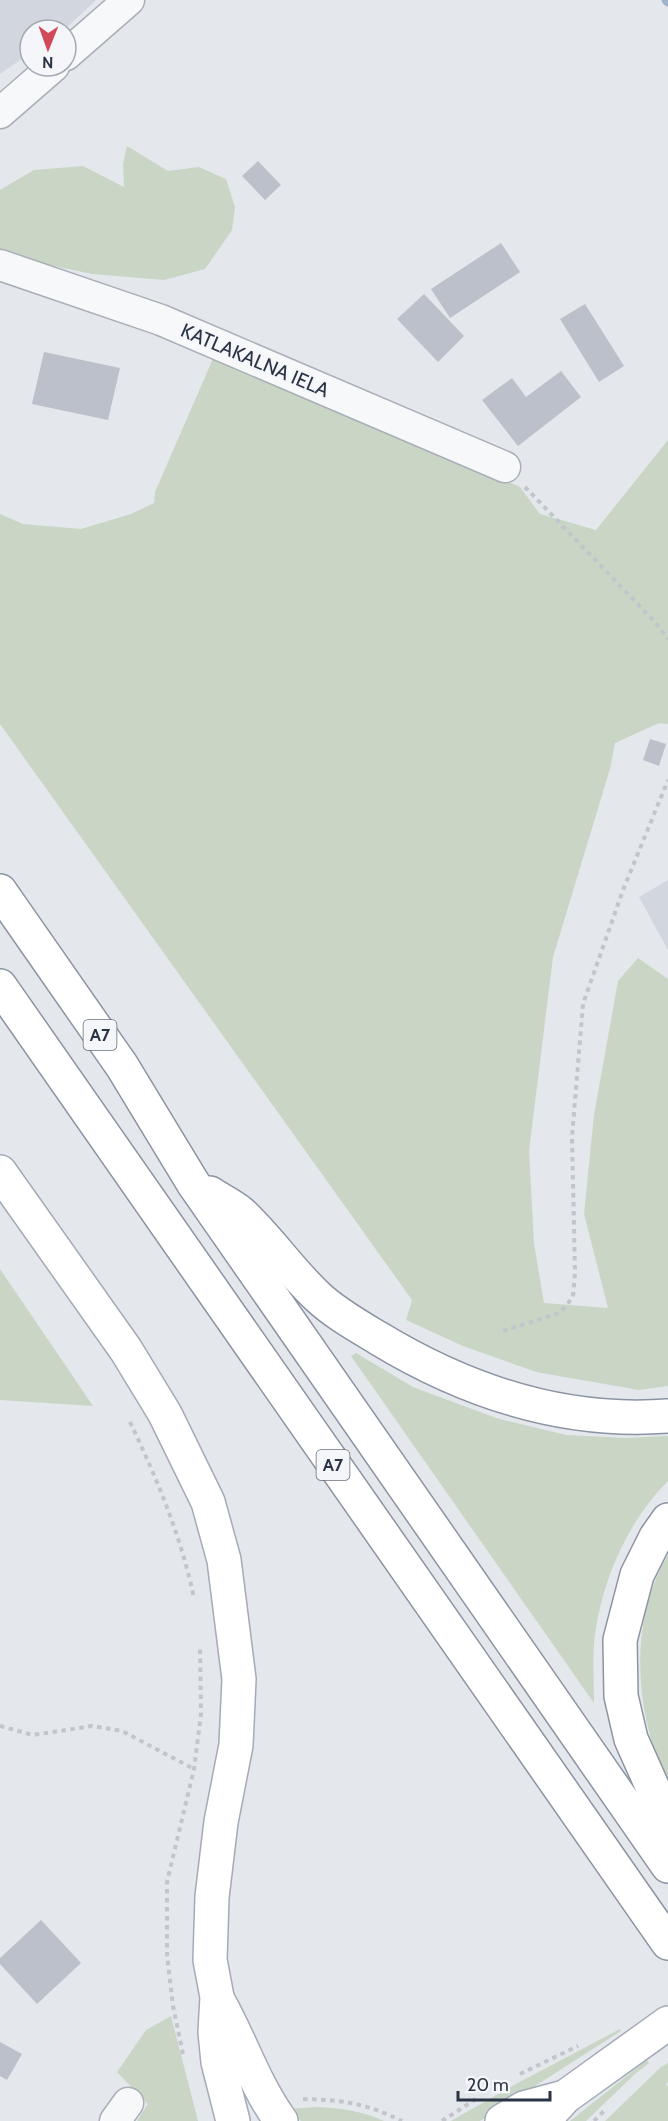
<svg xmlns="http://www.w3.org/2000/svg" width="668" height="2121" viewBox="0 0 668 2121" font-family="Cabin,sans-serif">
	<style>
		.built { fill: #d2d6de }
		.green { fill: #c9d6c5 }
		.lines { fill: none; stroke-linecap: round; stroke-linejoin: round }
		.stream { stroke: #9fb4cc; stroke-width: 9 }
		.building { fill: #bbc0ca }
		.minor-casing { stroke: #a9aeb7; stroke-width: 33 }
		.major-casing { stroke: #a3abb8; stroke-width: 36 }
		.highway-casing { stroke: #8b94a3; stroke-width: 36 }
		.path { stroke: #c2c5cb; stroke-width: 4; stroke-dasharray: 4.5 4.5; stroke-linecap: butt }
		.minor { stroke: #f7f8fa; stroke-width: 30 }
		.major { stroke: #fff; stroke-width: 33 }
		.highway { stroke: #fff; stroke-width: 33 }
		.labels { text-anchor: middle; stroke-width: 4.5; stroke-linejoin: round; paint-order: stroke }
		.shield { fill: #f4f6f9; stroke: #676e7b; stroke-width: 1.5 }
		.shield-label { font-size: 18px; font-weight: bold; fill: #2b3445 }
		.street-label { font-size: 20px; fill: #2b3445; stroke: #f4f6f9 }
	</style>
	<rect width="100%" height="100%" fill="#e4e7ec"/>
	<!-- built -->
	<g class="built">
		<path d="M0 0H96L64 30H30V53L0 74Z"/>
		<path d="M668 880V950L639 897Z"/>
	</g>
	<!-- green -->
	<g class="green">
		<path d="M127 146 168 171 199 167 226 179 235 207 232 230 205 269 164 280 92 274 12 257 0 252V190L34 170 83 166 124 187 123 164Z"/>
		<path d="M215 354 349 411 520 487 540 514 596 530 668 440V724L659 723 615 743 610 769 553 957 529 1151 534 1243 544 1303 608 1308 584 1214 594 1115 618 981 638 958 668 979V1386L639 1390 536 1372 463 1346 406 1320 412 1300 0 724V514L23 524 81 529 131 514 154 503 155 492Z"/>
		<path d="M0 1269 93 1406 0 1400Z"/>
		<path d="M356 1353 413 1387 496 1418 566 1435 625 1438 668 1436V1481C628 1521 603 1578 595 1634 592 1656 594 1681 594 1703L351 1356Z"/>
		<path d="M668 1555V1785C635 1714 627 1624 668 1555Z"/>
		<path d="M171 2016 198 2121H137L148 2104 117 2072 146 2030Z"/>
		<path d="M620 2029 621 2031 480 2121H451L514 2085Z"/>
		<path d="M647 2060 649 2063 636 2073 586 2121H570Z"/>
		<path d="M668 2063V2082L666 2085 668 2086V2121H605L661 2067Z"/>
		<path d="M317 2107C341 2108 362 2111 384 2121H301L287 2109Z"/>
	</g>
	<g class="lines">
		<!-- stream -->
		<path class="stream" d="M666 0 668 2"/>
	</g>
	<!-- building -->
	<g class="building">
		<path d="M258 161 281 185 265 200 242 176Z"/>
		<path d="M501 243 520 272 450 318 431 289Z"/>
		<path d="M424 294 464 336 438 362 397 319Z"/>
		<path d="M585 304 624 366 599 382 560 319Z"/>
		<path d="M44 352 120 368 108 420 32 404Z"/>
		<path d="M561 371 581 397 518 446 482 400 512 378 526 397Z"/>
		<path d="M650 739 666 744 659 766 643 760Z"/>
		<path d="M41 1920 81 1963 37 2004 0 1964V1958Z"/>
		<path d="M0 2042 22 2054 7 2080 0 2076Z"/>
	</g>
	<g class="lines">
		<!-- minor casing -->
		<g class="minor-casing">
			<g id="minor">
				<path d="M66 55 129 0"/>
				<path d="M0 113 54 66"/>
				<path d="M0 265 161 320 505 467"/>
				<path d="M115 2121 128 2103"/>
			</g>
		</g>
		<!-- major casing -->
		<g class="major-casing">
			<g id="major">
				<path d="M0 1172 126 1350 165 1414 208 1502 224 1560 239 1679 236 1745 221 1822 212 1897 210 1960 217 1997 215 2032 218 2062 233 2121"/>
				<path d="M219 2002C241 2041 254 2084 281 2121"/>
				<path d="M502 2121 524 2108 565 2097"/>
				<path d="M543 2121 565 2097 668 2023"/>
			</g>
		</g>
		<!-- highway casing -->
		<g class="highway-casing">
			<g id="highway">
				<path d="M0 891 122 1066 193 1183 668 1866"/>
				<path d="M0 986 668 1943"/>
				<path d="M210 1193C220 1200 232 1205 241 1213 269 1239 290 1271 318 1297 335 1313 358 1326 378 1338 467 1392 563 1424 668 1416"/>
				<path d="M668 1520 656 1537 637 1575 620 1640 621 1696 631 1739 668 1822"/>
			</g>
		</g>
		<!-- path -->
		<g class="path">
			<path d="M525 487 655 622 668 639"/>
			<path d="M503 1331 560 1313 573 1297 575 1272 572 1137 583 1004 623 890 668 780"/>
			<path d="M130 1422C157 1479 181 1536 194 1598"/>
			<path d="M0 1726 33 1735 92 1726 122 1731 194 1769"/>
			<path d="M183 2054 173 2006 167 1955V1882L194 1769 201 1714 200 1646"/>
			<path d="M520 2074 578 2046"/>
			<path d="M303 2099C343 2100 365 2103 402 2121"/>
			<path d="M442 2121 479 2097"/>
			<path d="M594 2121 606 2109"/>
		</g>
		<!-- minor -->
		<use href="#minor" class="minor"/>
		<!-- major -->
		<use href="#major" class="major"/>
		<!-- highway -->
		<use href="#highway" class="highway"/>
	</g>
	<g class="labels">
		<!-- shield labels -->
		<g class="shield">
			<rect x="83.5" y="1020" width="33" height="30" rx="4.5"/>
			<rect x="316.5" y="1450" width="33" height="30" rx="4.5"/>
		</g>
		<g class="shield-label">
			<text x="100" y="1041">A7</text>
			<text x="333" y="1471">A7</text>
		</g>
		<!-- street labels -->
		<g class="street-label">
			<text transform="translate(255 360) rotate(23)" y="7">KATLAKALNA IELA</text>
		</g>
	</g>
	<!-- north arrow -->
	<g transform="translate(48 48) rotate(181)"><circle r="28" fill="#f4f6f9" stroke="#a4a8b1" stroke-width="1.5"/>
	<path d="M0-4.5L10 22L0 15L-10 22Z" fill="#d1495b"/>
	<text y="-9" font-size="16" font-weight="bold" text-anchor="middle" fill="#2b3445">N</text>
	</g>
	<!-- scale -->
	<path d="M458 2091v9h92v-9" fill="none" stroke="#2b3445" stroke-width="3"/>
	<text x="467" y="2091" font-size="18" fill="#2b3445" stroke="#f4f6f9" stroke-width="4.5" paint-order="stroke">20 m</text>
</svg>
